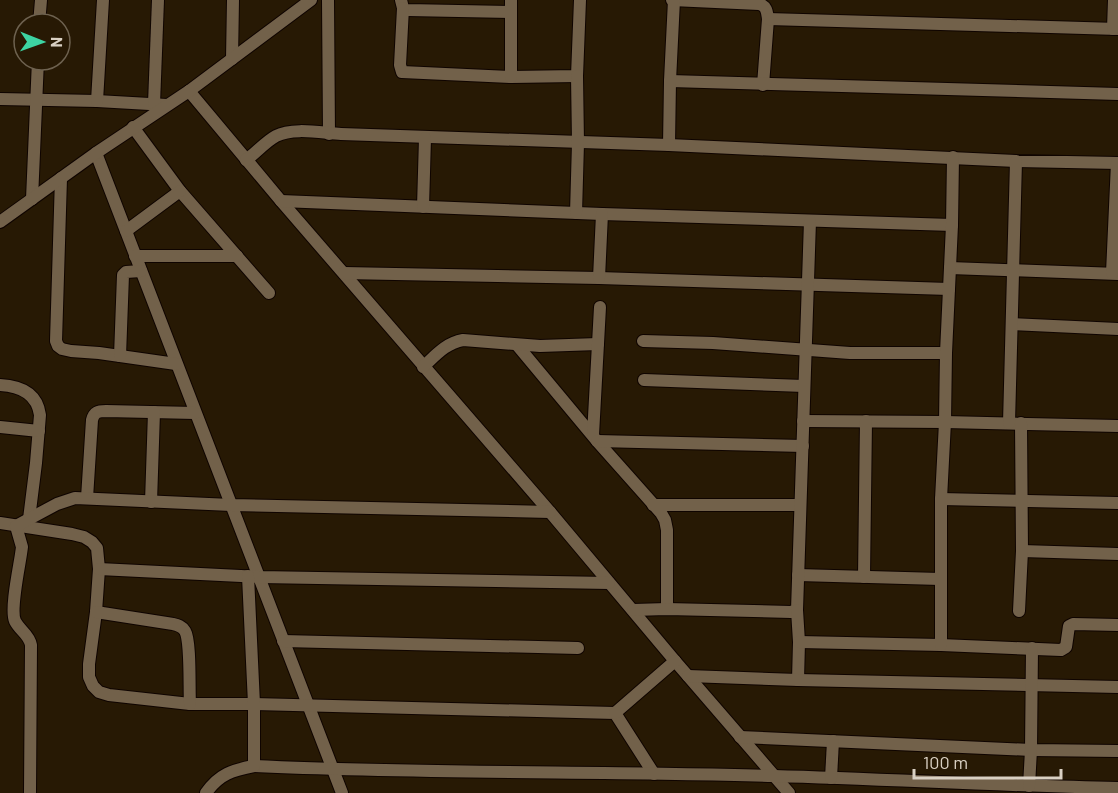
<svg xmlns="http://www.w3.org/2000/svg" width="1118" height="793" viewBox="0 0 1118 793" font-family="Barlow,sans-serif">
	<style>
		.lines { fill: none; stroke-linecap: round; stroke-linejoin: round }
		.minor-casing { stroke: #0f0400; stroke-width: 14 }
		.minor { stroke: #72614a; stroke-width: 12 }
	</style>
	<rect width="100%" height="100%" fill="#271904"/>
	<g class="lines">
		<!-- minor casing -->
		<g class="minor-casing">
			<g id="minor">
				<path d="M328 0 329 134"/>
				<path d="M401 0 403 8 407 10 511 12"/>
				<path d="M672 0 759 4C767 6 767 12 768 19L763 85"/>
				<path d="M403 8 400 65 402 72 511 77 577 76 580 0"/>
				<path d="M768 19 1118 29"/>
				<path d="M39 24 41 0"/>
				<path d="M1113 29 1114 0"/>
				<path d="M232 59 233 0"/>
				<path d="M511 77V0"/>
				<path d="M670 81 1118 94"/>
				<path d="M189 91 281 201 550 512 675 661 789 793"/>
				<path d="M0 99 97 101 167 105"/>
				<path d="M97 101 103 0"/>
				<path d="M154 104 158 0"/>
				<path d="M133 127 180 191 269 293"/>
				<path d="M669 145 670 81 674 0"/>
				<path d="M96 153 342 793"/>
				<path d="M246 160C256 153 265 142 276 136 293 127 322 133 341 134L669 145 1016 161 1118 163"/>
				<path d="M61 178 56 341 58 346 62 349 71 351 99 353 176 364"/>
				<path d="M32 199 38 60"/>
				<path d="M281 201 602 214 952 225"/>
				<path d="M423 207 425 138"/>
				<path d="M576 213 578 143 577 76"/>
				<path d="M0 222 96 153 189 91 311 0"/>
				<path d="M126 231 180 191"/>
				<path d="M135 256H237"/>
				<path d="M950 268 1118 274"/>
				<path d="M344 273 599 278 949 289"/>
				<path d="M1112 273 1117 163"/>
				<path d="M599 278 602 214"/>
				<path d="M1012 324 1118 329"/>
				<path d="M643 341 713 343 850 353H946"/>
				<path d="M517 345 597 441 661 513 665 520 667 530V609"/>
				<path d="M120 356 123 275 126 272 141 271"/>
				<path d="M423 367C436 355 446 343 463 340L540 346 598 344"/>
				<path d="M644 380 804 386"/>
				<path d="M0 385C20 386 37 393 40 415L36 463 29 519"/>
				<path d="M803 421 945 422 1118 426"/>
				<path d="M1009 423 1016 161"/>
				<path d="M0 427 39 431"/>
				<path d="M593 435 600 307"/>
				<path d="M597 441 803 446"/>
				<path d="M87 498 92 420C94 412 98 411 106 411L195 413"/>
				<path d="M941 499 1118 503"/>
				<path d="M151 502 154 412"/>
				<path d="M653 505H800"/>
				<path d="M0 523 72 534 84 537 92 542 97 548 99 569 96 612 89 664V677L93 686 99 692 109 695 190 704H254L615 713 654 774"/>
				<path d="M1022 551 1118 554"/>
				<path d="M99 569 259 577 609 583"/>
				<path d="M798 575 940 579"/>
				<path d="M864 577 866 421"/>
				<path d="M633 610 667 609 791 612 797 610 810 221"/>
				<path d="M797 610 799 642 798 680"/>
				<path d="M1019 611 1022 551 1021 423"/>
				<path d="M96 612 173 624C178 625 182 626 185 631 191 641 189 689 190 704"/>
				<path d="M283 641 578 648"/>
				<path d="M799 642 941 645 1061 650 1066 647 1069 626 1073 624 1118 625"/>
				<path d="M941 645V499L945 422 946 353 952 225 953 157"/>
				<path d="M688 676 798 680 1118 687"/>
				<path d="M615 713 675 661"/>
				<path d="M740 737 1031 750 1118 751"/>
				<path d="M254 766C427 774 601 771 774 776 889 779 1003 786 1118 788"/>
				<path d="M831 778 833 741"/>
				<path d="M1029 786 1031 750 1032 648"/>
				<path d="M30 793 31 645C29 634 20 631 15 621 10 610 19 568 21 554L22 547 16 526 57 504 75 498 231 505 550 512"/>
				<path d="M206 793C219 774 233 770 254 766V704L248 576"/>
			</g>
		</g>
		<!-- minor -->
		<use href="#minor" class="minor"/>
	</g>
	<!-- north arrow -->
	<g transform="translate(42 42) rotate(91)"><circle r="28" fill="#271904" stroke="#6e6250" stroke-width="1.5"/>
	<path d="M0-4.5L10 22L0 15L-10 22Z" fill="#3dd4a3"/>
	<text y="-9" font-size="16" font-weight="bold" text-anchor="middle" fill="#d9d0c3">N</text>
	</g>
	<!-- scale -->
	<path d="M914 769v9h147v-9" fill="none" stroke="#d9d0c3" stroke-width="3"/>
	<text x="923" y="769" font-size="18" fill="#d9d0c3" stroke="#271904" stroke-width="4.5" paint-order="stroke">100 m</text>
</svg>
